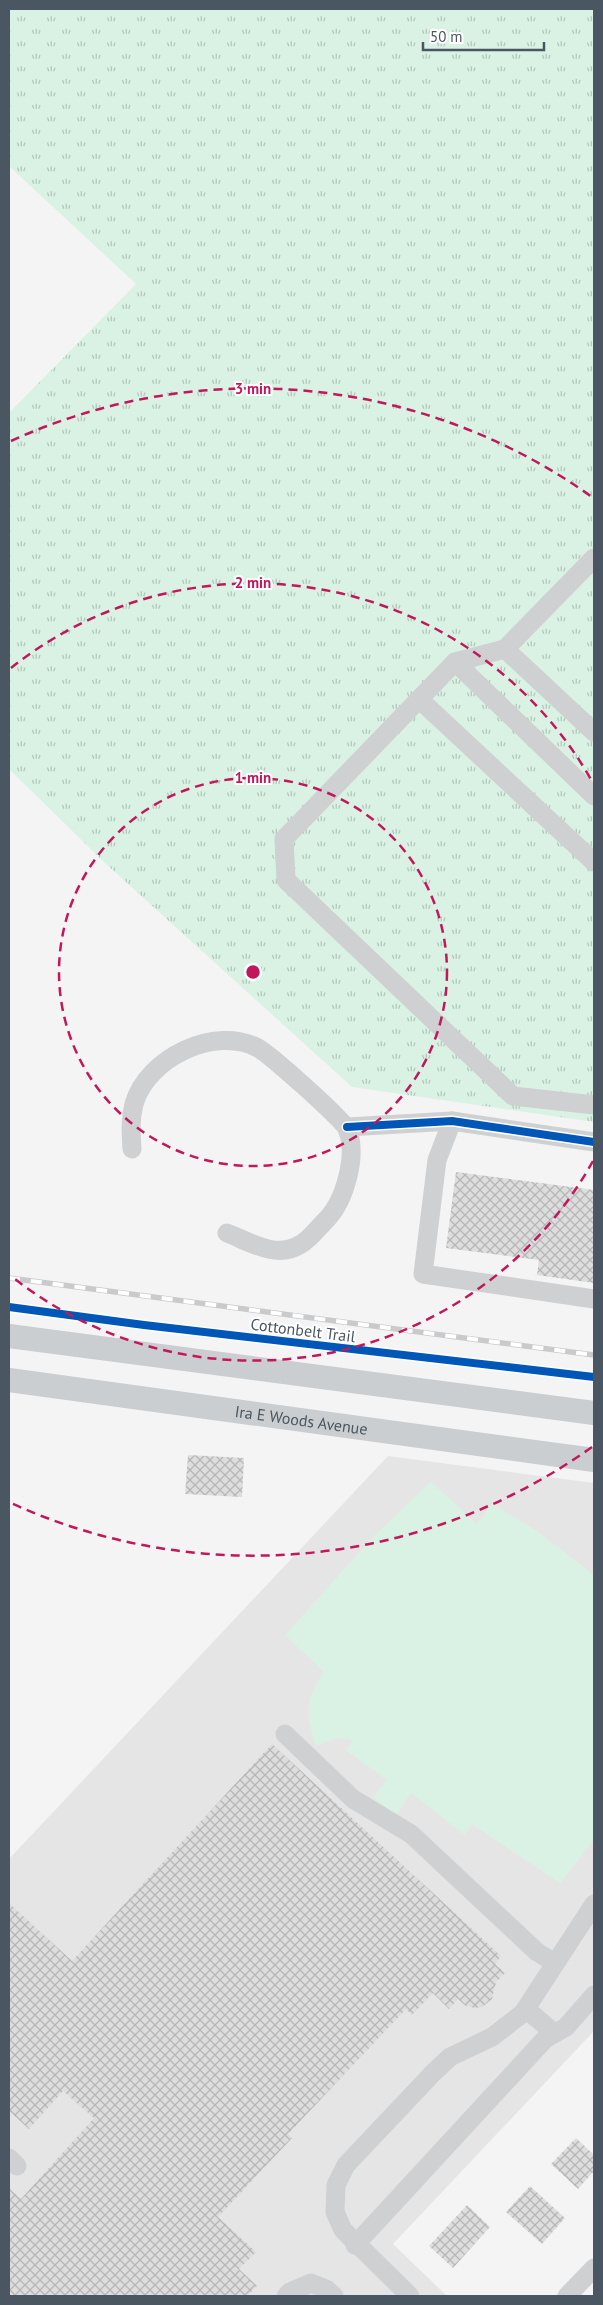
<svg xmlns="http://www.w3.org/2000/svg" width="603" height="2305" viewBox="0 0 603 2305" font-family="'PT Sans',sans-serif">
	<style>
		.education { fill: #e6e5e6 }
		.grass { fill: url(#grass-tufts) }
		.pitch { fill: #d9f2e3 }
		.building { fill: url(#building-cross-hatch) }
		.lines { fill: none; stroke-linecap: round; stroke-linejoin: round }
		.minor { stroke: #ced0d2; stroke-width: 19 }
		.major { stroke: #caced1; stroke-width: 24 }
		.rail-casing { stroke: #c9cacc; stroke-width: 5.5 }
		.rail { stroke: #fff; stroke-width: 4; stroke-dasharray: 11; stroke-linecap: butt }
		.cycleway-casing { stroke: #fff; stroke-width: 11 }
		.cycleway { stroke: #0057b8; stroke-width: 8 }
		.ring { fill: none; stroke: #c2185b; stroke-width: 2.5; stroke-dasharray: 9 6 }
		.labels { text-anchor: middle; stroke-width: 4; stroke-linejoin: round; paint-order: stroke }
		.street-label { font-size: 16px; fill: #4a5661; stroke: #fff }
		.centre { fill: #c2185b; stroke: #fff; stroke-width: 2.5 }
		.ring-label { font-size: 15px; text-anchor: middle; font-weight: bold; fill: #c2185b; stroke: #fff; stroke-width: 4; stroke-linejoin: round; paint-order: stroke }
	</style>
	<defs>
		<pattern id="grass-tufts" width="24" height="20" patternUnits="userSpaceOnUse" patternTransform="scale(1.25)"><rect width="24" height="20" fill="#d9f2e3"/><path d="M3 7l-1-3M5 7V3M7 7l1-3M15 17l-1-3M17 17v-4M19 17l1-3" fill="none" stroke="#b2c7bb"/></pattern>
		<pattern id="building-cross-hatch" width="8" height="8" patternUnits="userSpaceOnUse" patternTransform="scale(1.25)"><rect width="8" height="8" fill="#ddddde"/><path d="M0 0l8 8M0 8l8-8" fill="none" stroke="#b5b6b7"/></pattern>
	</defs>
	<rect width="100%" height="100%" fill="#f4f4f4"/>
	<!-- education -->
	<path class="education" d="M388 1456 594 1483V2031L393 2244 447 2296H9V1859Z"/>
	<!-- grass -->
	<path class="grass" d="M9 9H594V1122L352 1087 105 863 9 769V413L136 284 9 166Z"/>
	<!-- pitch -->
	<path class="pitch" d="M431 1482 477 1524 492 1504 537 1531 594 1575V1840L560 1883 472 1824 465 1835 411 1793 396 1815 373 1797 387 1780 346 1750 353 1740 337 1738 316 1746C305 1716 305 1698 324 1672L285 1635 375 1535Z"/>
	<!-- building -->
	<g class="building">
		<path d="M456 1172 594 1190V1283L537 1275 539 1260 446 1248Z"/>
		<path d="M188 1455 244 1458 242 1497 185 1494Z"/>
		<path d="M272 1744 501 1956 495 1964 505 1973 496 1982 492 1999 482 2007 475 2008 466 2006 458 1999 449 2009 433 1993 412 2015 406 2009 288 2134 292 2138 218 2217 256 2252 239 2269 257 2286 247 2296H9V2188L21 2199 94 2118 63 2091 29 2129 9 2111V1903L72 1961Z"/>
		<path d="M576 2138 594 2155V2171L578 2189 551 2164Z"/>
		<path d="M530 2186 565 2218 542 2244 506 2212Z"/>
		<path d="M467 2205 490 2227 453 2268 429 2246Z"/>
	</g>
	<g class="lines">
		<!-- minor -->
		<g class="minor">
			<path d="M594 558 505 649 455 662 284 839 286 880 513 1096 594 1105"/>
			<path d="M505 649 594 732"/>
			<path d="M455 662 594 796"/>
			<path d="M419 699 594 862"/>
			<path d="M452 1121 437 1160 423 1274 594 1299"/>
			<path d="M347 1127 452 1121 594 1142"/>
			<path d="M132 1149C131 1133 130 1119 134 1104 147 1058 215 1025 258 1048 268 1053 344 1120 347 1129 358 1154 345 1201 326 1220 318 1228 310 1239 301 1244 277 1260 250 1242 227 1233"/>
			<path d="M285 1734 353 1799 411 1834 537 1952 555 1963"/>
			<path d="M526 2009 554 2033"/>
			<path d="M9 2158 17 2166"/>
			<path d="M355 2245 545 2039 566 2027 594 1995"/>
			<path d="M286 2296 290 2292 311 2283 326 2289 334 2296"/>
			<path d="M410 2296 343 2230 335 2212 336 2185 346 2165 433 2073 450 2057 492 2037 523 2013 594 1904"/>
			<path d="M567 2296 594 2268"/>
		</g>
		<!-- major -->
		<g class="major">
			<path d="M9 1336 594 1413"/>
			<path id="s1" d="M9 1380 594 1460"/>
		</g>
		<!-- rail casing -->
		<g class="rail-casing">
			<path id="rail" d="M9 1278 594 1355"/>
		</g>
		<!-- rail -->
		<use href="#rail" class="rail"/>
		<!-- cycleway casing -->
		<g class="cycleway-casing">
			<g id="cycleway">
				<path d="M347 1127 452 1121 594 1142"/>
				<path d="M9 1307 144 1325 594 1377"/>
			</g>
		</g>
		<!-- cycleway -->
		<use href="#cycleway" class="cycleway"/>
	</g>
	<!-- distance rings -->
	<g class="ring">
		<circle cx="253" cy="972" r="194"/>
		<path d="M593 1161A389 389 0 0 1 11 1276M11 668A389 389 0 0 1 593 783"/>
		<path d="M592 1447A583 583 0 0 1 11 1503M11 441A583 583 0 0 1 592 497"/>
	</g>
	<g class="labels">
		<!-- street labels -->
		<g class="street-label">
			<text transform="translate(303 1330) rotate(7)" y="6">Cottonbelt Trail</text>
			<text dy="6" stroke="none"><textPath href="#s1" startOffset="295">Ira E Woods Avenue</textPath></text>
		</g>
	</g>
	<circle cx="253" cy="972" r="8" class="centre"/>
	<g class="ring-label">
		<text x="253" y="394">3 min</text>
		<text x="253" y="588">2 min</text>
		<text x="253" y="783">1 min</text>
	</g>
	<!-- border -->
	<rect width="603" height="2305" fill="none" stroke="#4a5661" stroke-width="20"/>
	<!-- scale -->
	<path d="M423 42v8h121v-8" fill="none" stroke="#4a5661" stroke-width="2.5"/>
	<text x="430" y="42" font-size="15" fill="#4a5661" stroke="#ffffff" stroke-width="4" paint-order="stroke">50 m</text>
</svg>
